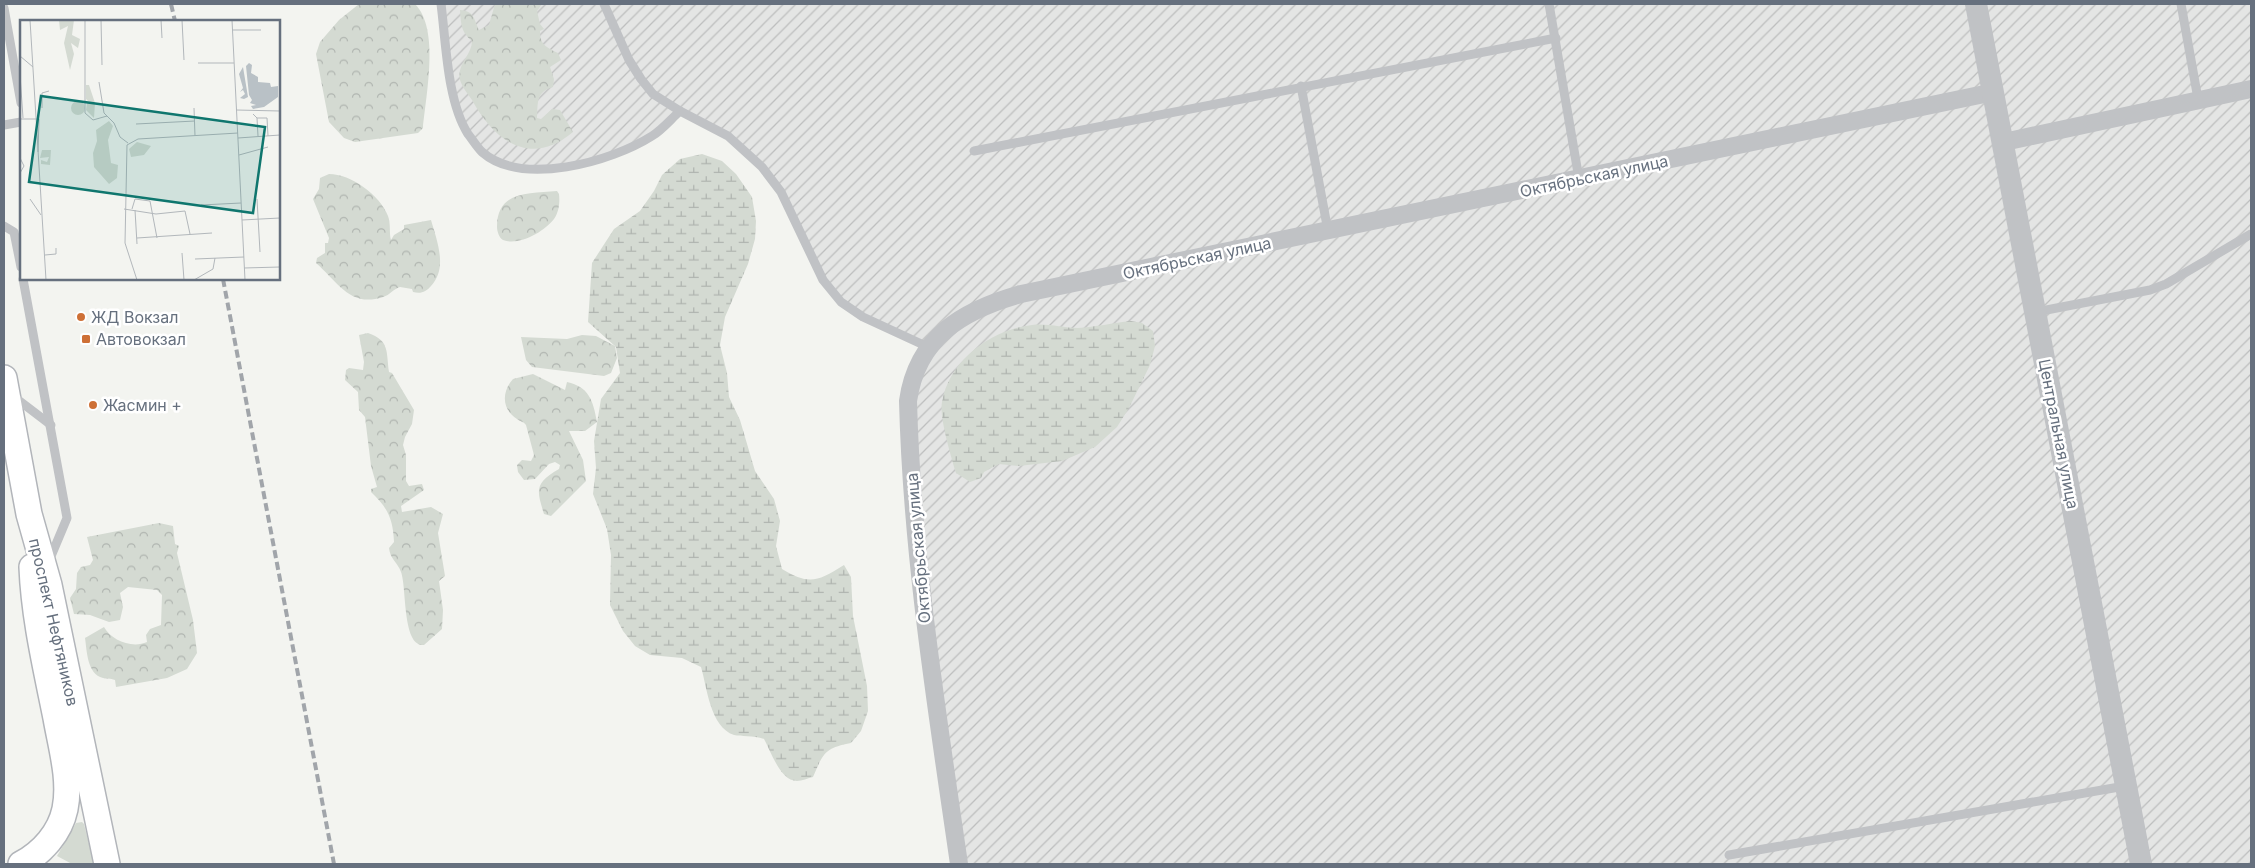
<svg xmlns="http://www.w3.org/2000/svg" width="2255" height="868" viewBox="0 0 2255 868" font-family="Inter,sans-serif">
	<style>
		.industrial { fill: url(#industrial-furrows) }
		.grass { fill: #d4dad2 }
		.forest { fill: url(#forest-crowns) }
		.wetland { fill: url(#wetland-marsh) }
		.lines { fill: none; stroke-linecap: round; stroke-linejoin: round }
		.secondary-casing { stroke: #b2b5ba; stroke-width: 28 }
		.service { stroke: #c0c2c5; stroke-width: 9 }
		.minor { stroke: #c0c2c5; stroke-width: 18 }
		.tertiary { stroke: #c0c2c5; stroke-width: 22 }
		.secondary { stroke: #fff; stroke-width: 25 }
		.rail { stroke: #a1a5aa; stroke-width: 4; stroke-dasharray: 8 4; stroke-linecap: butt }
		.poi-dot { fill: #ce7036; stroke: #fff; stroke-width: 2 }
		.labels { text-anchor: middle; stroke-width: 5; stroke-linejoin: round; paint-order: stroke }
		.street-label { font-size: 16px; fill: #66707e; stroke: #fff }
		.poi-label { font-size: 16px; fill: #66707e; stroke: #fff; text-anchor: start }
		.inset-road { fill: none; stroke: #b2b7bb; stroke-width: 1 }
		.view { fill: #0f766e; fill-opacity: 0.15; stroke: #0f766e; stroke-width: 2.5 }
		.inset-edge { fill: none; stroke: #66707e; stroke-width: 2.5 }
	</style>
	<defs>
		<pattern id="industrial-furrows" width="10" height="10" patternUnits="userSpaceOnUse" patternTransform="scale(1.25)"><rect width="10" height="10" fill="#e4e5e4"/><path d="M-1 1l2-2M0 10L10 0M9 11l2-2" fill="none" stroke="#bdbebe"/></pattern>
		<pattern id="forest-crowns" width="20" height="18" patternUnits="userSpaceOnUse" patternTransform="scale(1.25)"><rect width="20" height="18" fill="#d4dad2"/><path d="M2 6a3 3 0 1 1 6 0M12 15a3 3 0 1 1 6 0" fill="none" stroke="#b0b5b0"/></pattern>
		<pattern id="wetland-marsh" width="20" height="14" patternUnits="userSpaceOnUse" patternTransform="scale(1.25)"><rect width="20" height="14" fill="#d4dad2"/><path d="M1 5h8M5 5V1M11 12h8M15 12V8" fill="none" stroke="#b0b5b0"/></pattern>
	</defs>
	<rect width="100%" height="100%" fill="#f3f4f0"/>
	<!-- industrial -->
	<path class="industrial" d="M441 4H2251V864H959L909 431 928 347 863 317 823 280 795 218 745 150 681 111 653 136 585 162 523 169 482 152 459 113Z"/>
	<!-- grass -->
	<path class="grass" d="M82 822 84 824 94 864H72L57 856 76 823Z"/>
	<!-- forest -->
	<g class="forest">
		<path d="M359 4H415C440 29 426 95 423 128L418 133 355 142 344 138 329 122 316 54 320 42 339 20Z"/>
		<path d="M495 4H542L537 11 540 24 544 29 540 31C540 45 546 47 558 53L561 60 550 67 554 79 553 87C536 92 538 102 537 118L541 119 552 109 560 110 573 132C531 168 494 141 472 100 468 94 462 87 460 80 456 65 472 55 472 41 461 32 461 24 460 10 474 11 474 19 479 30L489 25Z"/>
		<path d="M329 174C351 174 380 195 388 216 391 224 389 233 391 240L394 235 404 229V225L431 220C437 241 448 268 431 286 426 292 421 294 413 292L412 289 400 287C393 289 390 295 383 297 350 308 338 282 316 263L317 258 325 253V243H328L329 238 313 199 319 189 320 178Z"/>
		<path d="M557 191 559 194C560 202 559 212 554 219 544 232 519 246 503 240 499 238 497 231 497 227 497 190 529 194 557 191Z"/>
		<path d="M368 333C390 341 386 351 389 372L392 373 414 410 412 424 405 437 403 445 406 455V481L409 486 422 484 424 490 401 506 402 512 431 507 443 514 438 533 445 576 439 581 443 610 442 629 424 645C402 647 407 588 401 572 398 563 390 559 389 548L394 542C393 519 388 508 371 492V489L377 487 371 466 365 417 359 410 358 392 345 380 346 370 349 368 363 370 364 362 359 335Z"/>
		<path d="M582 335 596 336 615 346 617 358 611 373 604 376 532 367 526 360 521 337 567 339Z"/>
		<path d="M533 374 565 390 567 382C589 387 593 400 597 422L585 431H569L583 460 586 481 551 516 544 514C536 489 535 483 559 469L560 465 555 462 549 464 535 479 524 480 518 472 517 465 522 460 531 461 534 455 526 425C523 421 521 422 517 419 501 409 502 391 513 379Z"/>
		<path d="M159 523 173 526 175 544 179 546 177 553 193 620 197 653 187 669 167 678 116 687 115 680C110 678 107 679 103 678 87 674 87 651 85 638L104 627C111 640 132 649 147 642L146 635 150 629 161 625 162 595 157 590 128 587 120 593 123 607 120 620 109 622 90 615 74 614 70 598 76 589 77 573 81 567 90 565 93 560 87 537Z"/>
	</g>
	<!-- wetland -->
	<g class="wetland">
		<path d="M702 154 722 161 736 174 752 197 756 221 755 239 748 264 725 317 720 345 727 373 729 397 740 420 755 471 774 499 780 521 776 546 782 569C809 585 817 582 844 565L851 577 853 616 867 686 868 711 861 731 851 743C824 748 823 754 813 777 808 778 802 781 797 781 780 781 771 751 764 739 753 735 741 737 734 735 710 727 707 687 701 667L682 658 650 655 635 646 623 631 610 605 611 555 607 529 593 494 596 468 594 441 601 399 620 373 616 347 588 322 592 263 614 229 640 211 654 191 662 175 680 159Z"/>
		<path d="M1131 321 1142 323 1153 331 1155 346 1150 365 1129 408 1117 427 1095 447 1062 461 1019 466 999 464 984 472 981 478 970 482 956 473C951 456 939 417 942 402 949 360 992 329 1032 325 1047 323 1063 328 1078 328 1095 327 1113 323 1131 321Z"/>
	</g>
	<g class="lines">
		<!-- secondary casing -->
		<g class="secondary-casing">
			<g id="secondary">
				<path d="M4 378 29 514 49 585 107 864"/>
				<path d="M21 864C42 853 60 833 65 809 71 780 61 747 56 718 46 668 34 618 32 567"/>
			</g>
		</g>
		<!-- service -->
		<g class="service">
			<path d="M441 4C446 42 447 101 468 134 472 139 477 147 482 152 522 187 611 162 652 136 662 130 671 119 680 111"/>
			<path d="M604 4 629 60 641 79 653 94 680 111 728 136 762 167 781 192 823 280 841 302 863 317 928 347"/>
			<path d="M1549 4 1579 179"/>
			<path d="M2181 4 2198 99"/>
			<path d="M4 8 21 103"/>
			<path d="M1301 86 1328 231"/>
			<path d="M4 125 21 122"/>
			<path d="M974 151 1556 38"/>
			<path d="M4 226 14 232 21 267"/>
			<path d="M23 279 67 518 49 561"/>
			<path d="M2036 312 2150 290 2166 284 2251 234"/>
			<path d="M13 396 51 425"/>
			<path d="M1729 855 2125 786"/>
		</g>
		<!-- minor -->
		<g class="minor">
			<path d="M2004 142 2251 89"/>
			<path d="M959 864C937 711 912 557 908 401 917 337 963 310 1021 294L1994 92"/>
		</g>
		<!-- tertiary -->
		<path class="tertiary" d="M1976 4 2141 864"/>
		<!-- secondary -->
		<use href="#secondary" class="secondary"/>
		<!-- rail -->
		<g class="rail">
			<path d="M171 4 175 21"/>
			<path d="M223 279 334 864"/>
		</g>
	</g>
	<!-- markers -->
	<g class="poi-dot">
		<circle cx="81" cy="317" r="5"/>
		<rect x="81" y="334" width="10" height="10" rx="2.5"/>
		<circle cx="93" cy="405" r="5"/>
	</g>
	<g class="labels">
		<!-- street labels -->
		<g class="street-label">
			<text transform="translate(1594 176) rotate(-12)" y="6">Октябрьская улица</text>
			<text transform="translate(1197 258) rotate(-12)" y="6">Октябрьская улица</text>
			<text transform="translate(2059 434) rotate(79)" y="6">Центральная улица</text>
			<text transform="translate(918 548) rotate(-95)" y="6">Октябрьская улица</text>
			<text transform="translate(54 622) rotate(77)" y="6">проспект Нефтяников</text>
		</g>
		<!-- poi labels -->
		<g class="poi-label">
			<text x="91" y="323">ЖД Вокзал</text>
			<text x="96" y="345">Автовокзал</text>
			<text x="103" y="411">Жасмин +</text>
		</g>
	</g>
	<!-- overview -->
	<g transform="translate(20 20)">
		<rect width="260" height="260" fill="#f3f4f0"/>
		<path d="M39 0H54L52 15 60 19 58 28 51 23 54 34 50 50 44 23 48 6 40 10ZM66 65H69L75 83 74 98 66 90 67 83H70L66 79ZM51 88a7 7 0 1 1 14 0a7 7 0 1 1-14 0ZM22 130H31L30 145 21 144V140L27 142 29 137 20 138Z" fill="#d4dad2"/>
		<path d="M89 101 93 106 88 120 91 143 98 145 97 158 89 164 74 147 73 133 77 121 76 110ZM117 122 131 126 124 135 111 137 109 129Z" fill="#d4dad2"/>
		<path d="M229 43 232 45 231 53 238 57V62L250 63 251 67 258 66V77L244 87 233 89 231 86 236 85 230 83 232 80 229 75 226 46ZM223 47 228 77 224 79 220 78 225 74 223 70 220 72 223 68 219 54Z" fill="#b9c1c6"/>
		<path class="inset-road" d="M10 0 26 260M65 0V93L73 100 87 96M81 0 82 45M141 0 142 18M162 0 164 40M212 0 225 260M213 10H241M0 36 13 47M178 43H214M0 55 3 98M79 62 84 93 94 103 100 117 108 123M22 88V73L29 71M174 88 175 116M216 90 260 91M233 94 237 98H247L248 116M237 98 238 116M0 99H19L18 132M116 104 175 101M218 118 260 115M219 135 248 127M0 138 4 146 0 153M10 179 21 195M237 179 240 232M181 185 221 183M104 189 136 194 165 191 170 214M112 189 115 179 130 181 137 218M115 190 117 224M222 200 260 198M117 218 192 213M162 233 164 260M25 235 36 234V228M175 239 224 237M224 248 260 247M117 260 105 223 107 125 118 119 218 113M174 260 193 249 195 238"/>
		<path class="view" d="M21 76 245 107 233 193 9 162Z"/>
		<rect width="260" height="260" class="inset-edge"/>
	</g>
	<!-- border -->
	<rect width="2255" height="868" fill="none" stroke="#66707e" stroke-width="10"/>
</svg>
